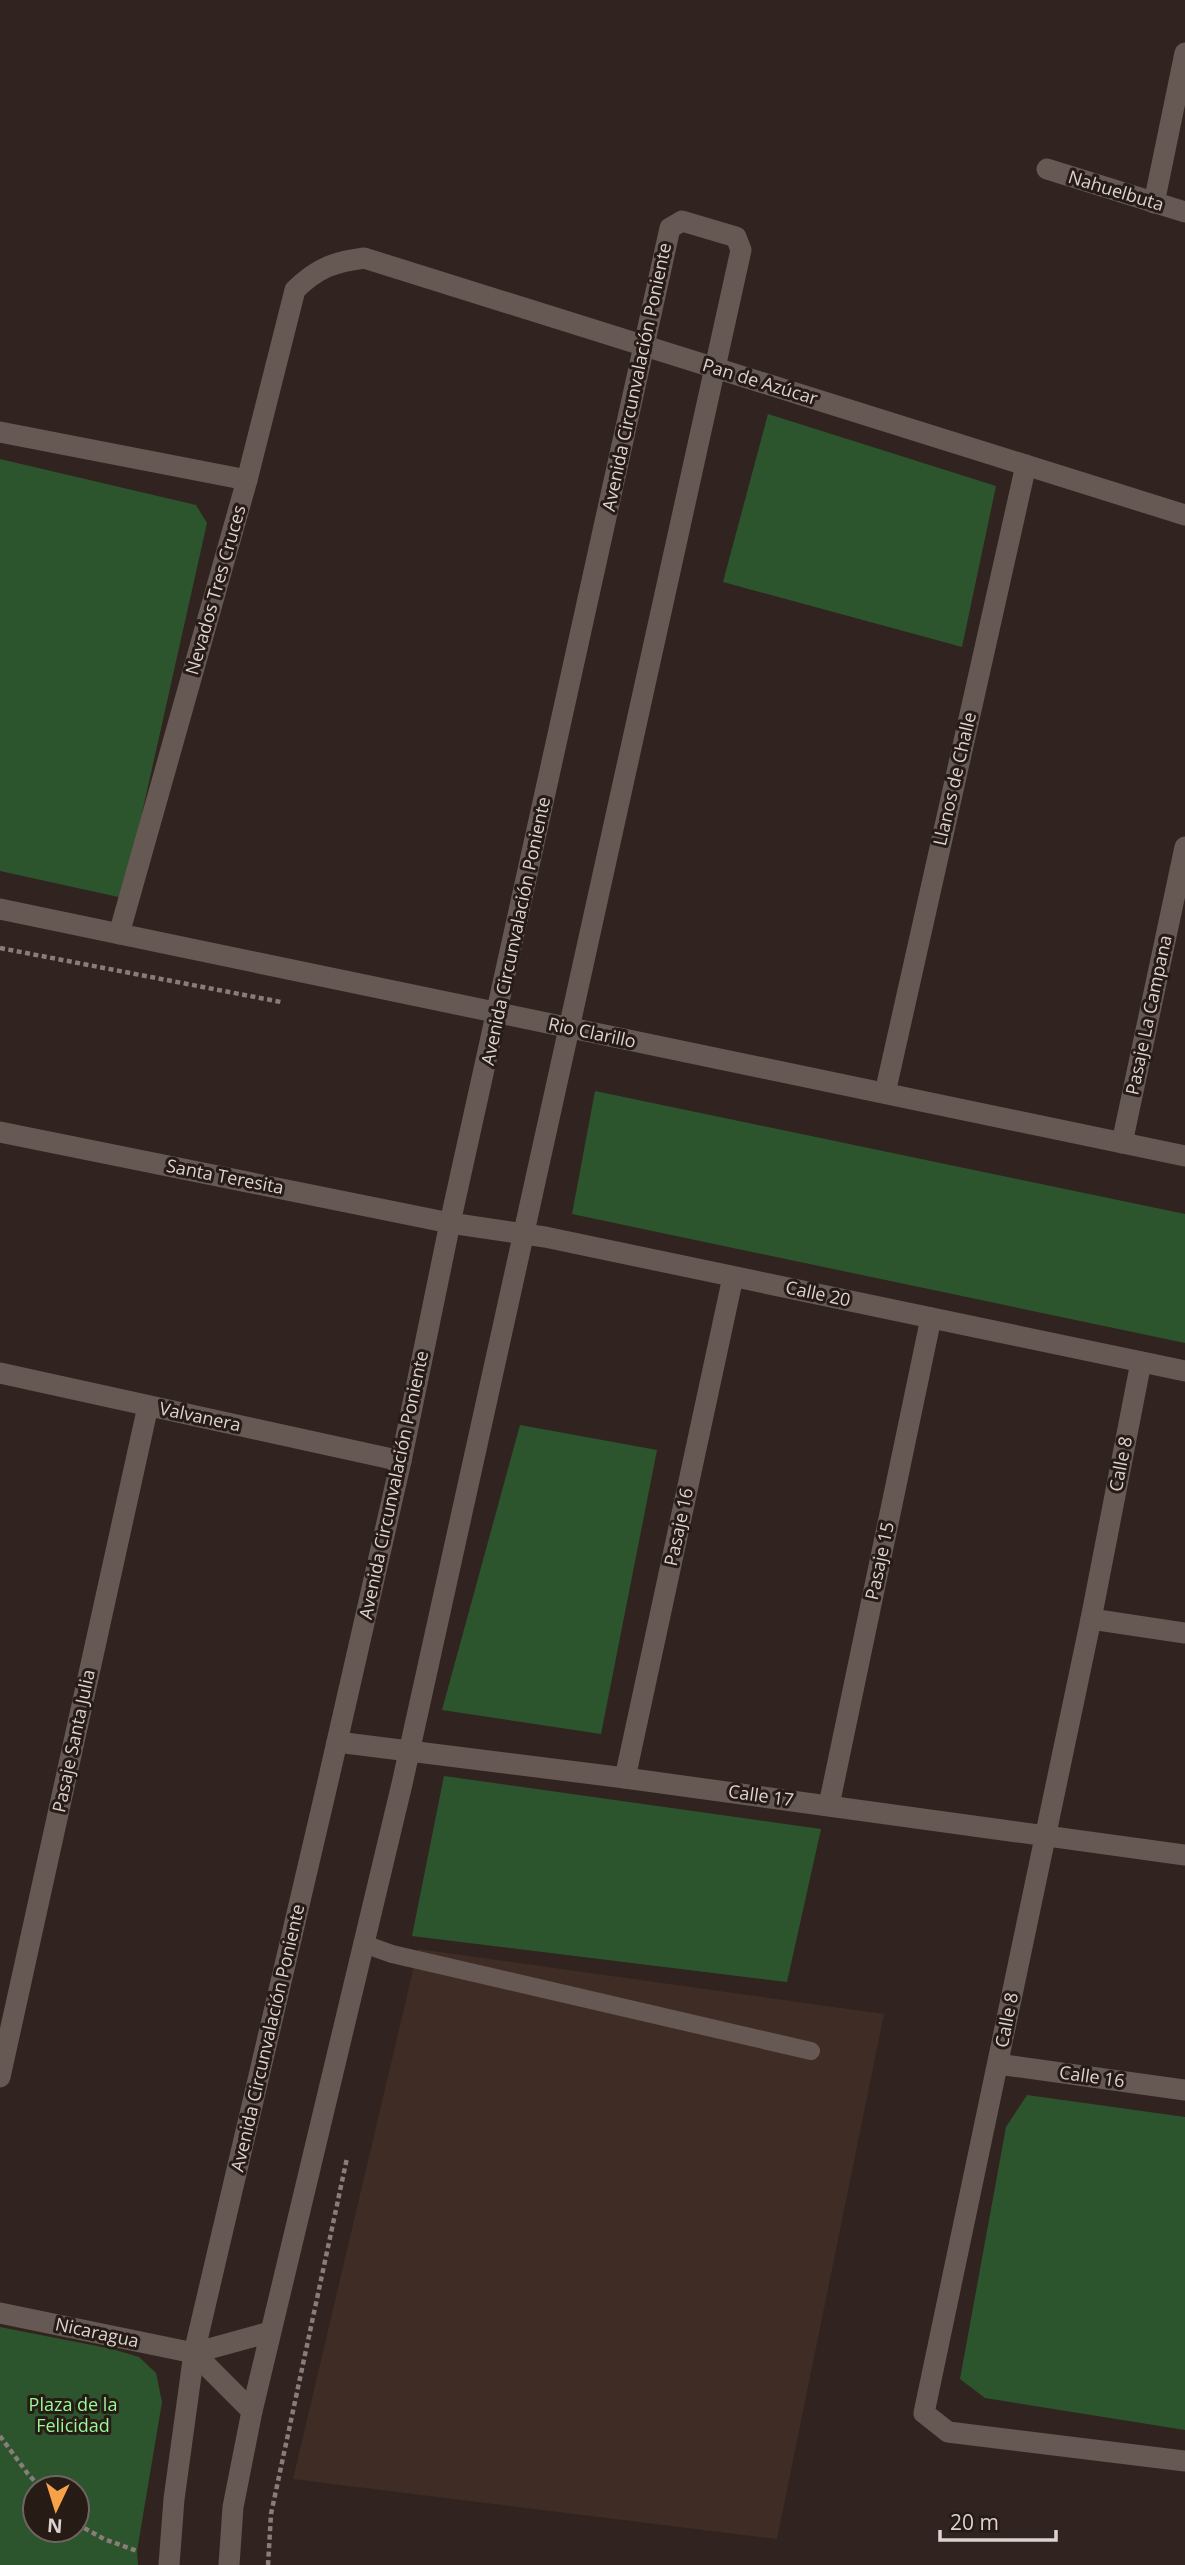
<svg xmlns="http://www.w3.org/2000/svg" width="1185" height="2565" viewBox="0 0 1185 2565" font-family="'Open Sans',sans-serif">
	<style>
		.built { fill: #3e2c25 }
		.green { fill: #2c552d; fill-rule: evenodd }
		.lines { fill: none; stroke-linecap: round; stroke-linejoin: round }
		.path { stroke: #887d79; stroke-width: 4.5; stroke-dasharray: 5 3.5; stroke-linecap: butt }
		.lane { stroke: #665852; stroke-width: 18 }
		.street { stroke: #665852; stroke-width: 21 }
		.secondary { stroke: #665852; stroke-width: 21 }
		.labels { text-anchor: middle; stroke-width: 6; stroke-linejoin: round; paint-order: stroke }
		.street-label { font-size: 18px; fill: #dcd3d0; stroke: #271b16 }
		.park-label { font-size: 18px; fill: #98f998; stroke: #271b16 }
	</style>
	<rect width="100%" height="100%" fill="#312420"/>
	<!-- built -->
	<path class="built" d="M418 1949 884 2014 777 2539 293 2479Z"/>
	<!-- green -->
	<g class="green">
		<path d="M768 414 996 486 962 647 723 582Z"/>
		<path d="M0 459 196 505 207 523 123 898 0 871Z"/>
		<path d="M595 1091 1185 1214V1343L572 1214Z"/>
		<path d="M520 1425 657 1450 601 1734 442 1710Z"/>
		<path d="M444 1776 821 1829 787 1982 412 1936Z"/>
		<path d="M1027 2095 1185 2117V2430L985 2398 960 2379 1006 2127Z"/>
		<path d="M0 2327 112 2349 139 2357 156 2373 162 2402 137 2551 138 2565H0ZM35 2488H77V2530H35Z"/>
	</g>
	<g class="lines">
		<!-- path -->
		<g class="path">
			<path d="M0 948 281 1002"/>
			<path d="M0 2436 28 2474 41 2488"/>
			<path d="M77 2524 104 2539 137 2551"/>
			<path d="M268 2565 271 2514 347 2158"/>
		</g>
		<!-- lane -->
		<path class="lane" d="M364 1944 392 1954 811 2051"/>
		<!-- street -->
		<g class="street">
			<path d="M1047 169 1185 212"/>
			<path d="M1154 203 1185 53"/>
			<path d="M0 432 247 480"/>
			<path d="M0 909 1185 1156"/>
			<path d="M119 934 247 480 295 290C317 268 334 262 364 258L1185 515"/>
			<path d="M885 1093 1026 465"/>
			<path d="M0 1132 450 1223 545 1237 1185 1371"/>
			<path d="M1122 1143 1185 847"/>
			<path d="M1141 1362 1091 1619 924 2413 948 2432 1185 2461"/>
			<path d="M0 1373 401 1461"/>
			<path d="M1091 1619 1185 1633"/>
			<path d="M337 1742 625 1778 1185 1855"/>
			<path d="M625 1778 733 1277"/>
			<path d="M829 1805 931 1318"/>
			<path d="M998 2064 1185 2090"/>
			<path d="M0 2077 148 1406"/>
			<path d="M252 2411 402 1784 741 250 736 237 682 221 670 228 450 1223 401 1461 329 1777 194 2353 270 2332"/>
		</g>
		<!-- secondary -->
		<g class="secondary">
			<path d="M0 2313 194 2353 252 2411 233 2507 229 2565"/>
			<path d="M169 2565 174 2499 194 2353"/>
		</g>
	</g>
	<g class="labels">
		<!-- street labels -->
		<g class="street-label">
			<text transform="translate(1116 191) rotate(17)" y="6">Nahuelbuta</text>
			<text transform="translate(637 377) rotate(-78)" y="6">Avenida Circunvalación Poniente</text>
			<text transform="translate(760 382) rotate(17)" y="6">Pan de Azúcar</text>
			<text transform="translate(216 590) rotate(-74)" y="6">Nevados Tres Cruces</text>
			<text transform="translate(955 779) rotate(-77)" y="6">Llanos de Challe</text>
			<text transform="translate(516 931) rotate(-78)" y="6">Avenida Circunvalación Poniente</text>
			<text transform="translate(1149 1015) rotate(-78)" y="6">Pasaje La Campana</text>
			<text transform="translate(592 1033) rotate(12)" y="6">Rio Clarillo</text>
			<text transform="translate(225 1177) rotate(11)" y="6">Santa Teresita</text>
			<text transform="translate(818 1294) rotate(12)" y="6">Calle 20</text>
			<text transform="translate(200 1417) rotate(12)" y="6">Valvanera</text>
			<text transform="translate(1121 1464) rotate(-79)" y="6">Calle 8</text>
			<text transform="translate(394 1485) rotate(-78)" y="6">Avenida Circunvalación Poniente</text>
			<text transform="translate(679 1527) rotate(-78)" y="6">Pasaje 16</text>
			<text transform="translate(880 1561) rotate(-78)" y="6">Pasaje 15</text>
			<text transform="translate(74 1741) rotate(-78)" y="6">Pasaje Santa Julia</text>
			<text transform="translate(761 1796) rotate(8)" y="6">Calle 17</text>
			<text transform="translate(1007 2020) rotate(-79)" y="6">Calle 8</text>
			<text transform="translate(268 2038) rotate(-77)" y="6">Avenida Circunvalación Poniente</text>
			<text transform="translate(1092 2077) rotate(8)" y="6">Calle 16</text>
			<text transform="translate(97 2333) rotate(12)" y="6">Nicaragua</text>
		</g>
		<!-- park labels -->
		<g class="park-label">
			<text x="73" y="2411">Plaza de la<tspan x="73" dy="21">Felicidad</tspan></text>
		</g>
	</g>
	<!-- north arrow -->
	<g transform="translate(56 2509) rotate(184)"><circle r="33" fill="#271b16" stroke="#6f6560" stroke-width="2"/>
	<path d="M0-5L12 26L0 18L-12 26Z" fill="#f7a148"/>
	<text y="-10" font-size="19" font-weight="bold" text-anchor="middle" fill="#dcd3d0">N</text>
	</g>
	<!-- scale -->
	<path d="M940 2530v10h116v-10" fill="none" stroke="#dcd3d0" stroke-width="3.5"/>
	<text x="950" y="2530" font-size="21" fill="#dcd3d0" stroke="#271b16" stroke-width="5" paint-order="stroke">20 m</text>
</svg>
